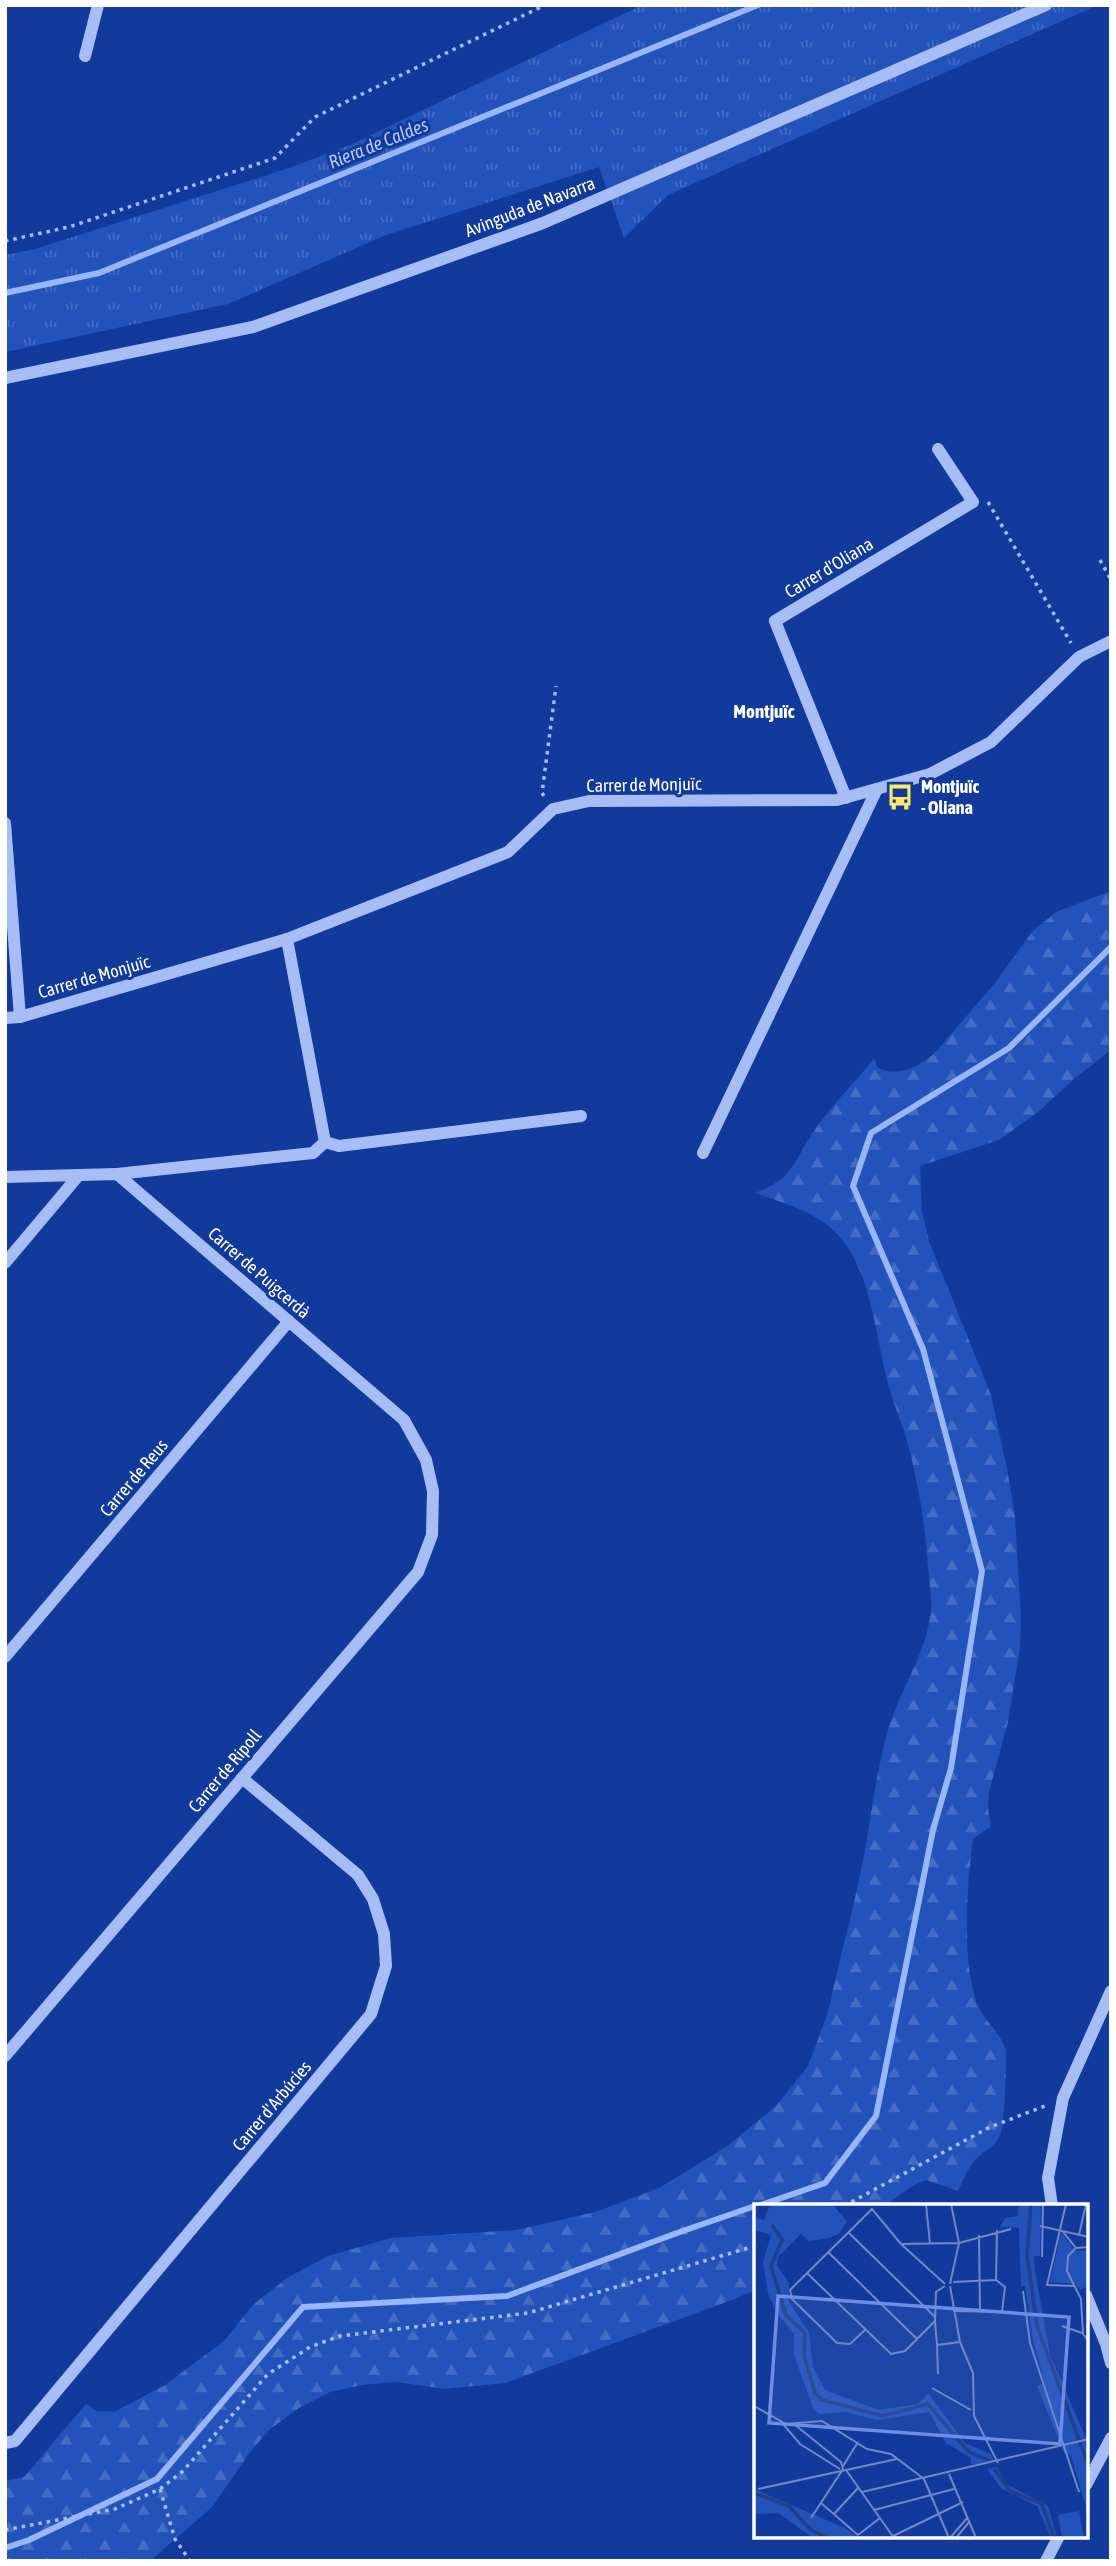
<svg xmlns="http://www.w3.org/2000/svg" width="1116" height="2566" viewBox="0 0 1116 2566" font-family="'Asap Condensed',sans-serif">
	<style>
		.grass { fill: url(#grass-tufts) }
		.forest { fill: url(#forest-firs) }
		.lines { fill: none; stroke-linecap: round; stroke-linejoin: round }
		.stream { stroke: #98b6f8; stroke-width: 6 }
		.path { stroke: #a6bef5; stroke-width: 3.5; stroke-dasharray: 3.5 5; stroke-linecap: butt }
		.minor { stroke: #a6bef5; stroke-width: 12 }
		.labels { text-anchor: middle; stroke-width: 6; stroke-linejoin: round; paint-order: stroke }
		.street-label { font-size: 18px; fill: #fff; stroke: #113a9c }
		.poi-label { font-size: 18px; font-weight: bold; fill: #fff; stroke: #113a9c; text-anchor: start }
		.water-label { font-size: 19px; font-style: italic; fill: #b3c9fb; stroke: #113a9c }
		.neighbourhood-label { font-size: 19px; font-weight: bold; fill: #fff; stroke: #113a9c }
		.inset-river { fill: none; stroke: #223f8a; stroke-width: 3.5 }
		.inset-road { fill: none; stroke: #7089c4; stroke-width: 2 }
		.view { fill: #6c8ce6; fill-opacity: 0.15; stroke: #6c8ce6; stroke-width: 3.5 }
		.inset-edge { fill: none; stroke: #fff; stroke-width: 3.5 }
	</style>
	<defs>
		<pattern id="grass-tufts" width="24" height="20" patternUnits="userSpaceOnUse" patternTransform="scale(1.75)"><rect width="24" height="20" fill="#2452bb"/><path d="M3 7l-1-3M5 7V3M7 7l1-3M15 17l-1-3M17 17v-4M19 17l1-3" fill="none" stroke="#456cc5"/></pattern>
		<pattern id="forest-firs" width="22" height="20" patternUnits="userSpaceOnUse" patternTransform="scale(1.75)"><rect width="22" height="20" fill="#2452bb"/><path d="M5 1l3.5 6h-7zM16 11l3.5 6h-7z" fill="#456cc5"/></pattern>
	</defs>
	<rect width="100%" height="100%" fill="#113a9c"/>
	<!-- grass -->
	<path class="grass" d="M642 5H1098L668 195 624 238 599 167 386 235 228 304 5 352V255L35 249 286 169 350 145Z"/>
	<!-- forest -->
	<path class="forest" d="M1111 891V1050L1074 1079 1038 1112 999 1140 920 1166 922 1211 929 1241 991 1395 1007 1469 1015 1516 1021 1616 1020 1648 1008 1722 989 1792 988 1808 991 1826 973 1839C967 1886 962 1952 975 1998 981 2020 998 2028 1005 2048 1008 2058 1004 2115 1002 2127 999 2147 987 2147 976 2159 968 2168 963 2181 958 2191L926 2180 912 2186 886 2205 755 2206V2290L732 2300 505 2383 445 2389 396 2382 362 2385 330 2392 299 2408 269 2430 251 2451 212 2507 150 2561H5V2481L24 2477 86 2404 97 2411 114 2412 165 2385 224 2341 252 2306 264 2296 287 2278 328 2256 391 2238 516 2230 595 2212 659 2188 726 2147 776 2106 808 2066 826 2018 831 1999C843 1944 859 1889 868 1833 873 1800 878 1767 887 1734 898 1692 927 1654 931 1610 932 1596 929 1581 928 1567 925 1523 918 1480 906 1437 901 1420 893 1403 889 1387 875 1338 873 1271 836 1233 815 1211 783 1203 755 1193 795 1178 792 1163 814 1131 831 1106 854 1083 874 1059L878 1068C898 1078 918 1066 934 1054L994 984 1033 931 1056 912Z"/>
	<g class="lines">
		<!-- stream -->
		<g class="stream">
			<path d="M5 293 99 273 758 5"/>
			<path d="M758 2206 825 2183 876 2116 933 1830 951 1768 982 1571 923 1349 853 1186 871 1133 1009 1048 1111 947"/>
			<path d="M5 2548 29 2540 157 2479 303 2307 507 2296 677 2233 755 2206"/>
		</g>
		<!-- path -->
		<g class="path">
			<path d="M5 241 69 227 275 158 315 117 545 5"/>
			<path d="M988 502 1071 643"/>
			<path d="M1100 560 1111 580"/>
			<path d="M544 796 542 793 556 686"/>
			<path d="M844 2206 990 2127 1045 2106"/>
			<path d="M160 2489 175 2539 190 2561"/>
			<path d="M5 2530 115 2509 160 2489 183 2471 268 2374 310 2347 340 2336 528 2313 755 2246"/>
		</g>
		<!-- minor -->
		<g class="minor">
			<path d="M85 56 98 5"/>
			<path d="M5 378 253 327 543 223 1046 5"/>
			<path d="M846 798 775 621 973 502 938 449"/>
			<path d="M5 823 20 1017"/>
			<path d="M5 1018 20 1017 287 939 508 852 553 809 589 801 837 800 930 774 991 742 1079 657 1111 641"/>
			<path d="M325 1142 339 1146 581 1116"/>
			<path d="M703 1153 877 789"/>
			<path d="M117 1174 313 1153 325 1142 287 939"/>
			<path d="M5 1177 117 1174 404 1420 426 1460 433 1491 432 1535 418 1572 5 2056"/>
			<path d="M5 1263 79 1175"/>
			<path d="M5 1657 289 1321"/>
			<path d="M1052 2206 1048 2178 1063 2098 1111 1991"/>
			<path d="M1086 2295 1106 2344 1111 2363"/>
			<path d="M5 2443 15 2441 371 2014 386 1966 384 1934 373 1899 358 1875 242 1778"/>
			<path d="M1086 2485 1111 2438"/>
			<path d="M1046 2561 1059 2536"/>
		</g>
	</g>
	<!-- icons -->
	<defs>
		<g id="bus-bare" transform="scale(2.1)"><path d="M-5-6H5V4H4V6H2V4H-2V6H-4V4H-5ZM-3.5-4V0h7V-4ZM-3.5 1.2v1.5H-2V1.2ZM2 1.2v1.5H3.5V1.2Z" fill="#ffe969" stroke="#113a9c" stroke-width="2.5" paint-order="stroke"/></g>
	</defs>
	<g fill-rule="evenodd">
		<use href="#bus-bare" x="900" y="797"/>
	</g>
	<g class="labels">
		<!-- street labels -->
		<g class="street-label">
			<text transform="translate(530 207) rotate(-21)" y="6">Avinguda de Navarra</text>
			<text transform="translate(829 568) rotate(-31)" y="6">Carrer d'Oliana</text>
			<text transform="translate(644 785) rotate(-1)" y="6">Carrer de Monjuïc</text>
			<text transform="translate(94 977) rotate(-16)" y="6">Carrer de Monjuïc</text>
			<text transform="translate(259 1273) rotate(41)" y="6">Carrer de Puigcerdà</text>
			<text transform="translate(134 1478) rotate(-50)" y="6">Carrer de Reus</text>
			<text transform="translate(225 1771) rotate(-50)" y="6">Carrer de Ripoll</text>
			<text transform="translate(272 2106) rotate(-50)" y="6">Carrer d'Arbúcies</text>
		</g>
		<!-- poi labels -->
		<g class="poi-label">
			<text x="921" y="793">Montjuïc<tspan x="921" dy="21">- Oliana</tspan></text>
		</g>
		<!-- water labels -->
		<g class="water-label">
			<text transform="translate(378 143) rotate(-22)" y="7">Riera de Caldes</text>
		</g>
		<!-- neighbourhood labels -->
		<g class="neighbourhood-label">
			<text x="764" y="718">Montjuïc</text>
		</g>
	</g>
	<!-- overview -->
	<g transform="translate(754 2204)">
		<rect width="334" height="334" fill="#113a9c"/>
		<path d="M266 57 281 67 296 151 332 234 334 310 317 252 310 249 283 182 291 179 279 136 271 82H267ZM243 263 252 280 294 302 303 334H297L283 302 247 284 233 265Z" fill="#2452bb"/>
		<path d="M16 0H78L93 17 86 29 76 34 55 37 47 30 24 53 23 61 35 79 34 96 55 129 59 163 71 186 125 206 164 200 174 189 211 239 237 250 240 257 217 261V254L192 239 175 208 123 216 91 208 65 210 59 204 40 151V130L23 109 14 89 9 58 17 31 0 26V13L10 16ZM265 0H287L286 52H280L281 67 266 57 265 24 246 23 251 14 264 12ZM307 29 321 47 334 46V82L325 86 322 80 296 78ZM0 285 91 324 106 334H59L24 309 0 310Z" fill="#2452bb"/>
		<path d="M325 307 330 334H308L304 311Z" fill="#2452bb"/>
		<path class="inset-river" d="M277 0 273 51 283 122 335 263M18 21 28 36 17 62 32 111 51 129 50 152 61 189 68 196 129 212 174 200 215 248 236 257M240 265 256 287 288 300 300 334M0 289 35 302 56 325 73 334"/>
		<path class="inset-road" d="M172 0 176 40M312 0 293 81 321 82M286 22 335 33M94 28 181 113M309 28 322 44 335 43M225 31 226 107M325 31 332 0M148 40 205 39 257 25M322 44 314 52 313 67 327 95 329 130 335 138M74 48 163 135M288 53 289 0M53 69 137 150 151 147 181 117 182 88 191 82M242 76 243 26M199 78 242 76M196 80 205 39 197 0M196 82 206 138 219 169 220 212 244 259M269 87 276 139 325 288M199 107 248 108 251 83 242 76M181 118 183 141 206 138M308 122 328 129M111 126 96 140 83 139 38 95 36 86 118 5 147 40 191 80M183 141 184 170M178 184 217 206M0 202 32 220 68 217 113 245 137 250 170 275M29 220 46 240 86 265M40 220 87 258 89 265 57 314M89 262 104 238M92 266 140 334M195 270 222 334M170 275 195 334M4 285 143 255M108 288 335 235M67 299 104 331 126 314M120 306 200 285M80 310 104 284M139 332 209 298M196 334 214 313M202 334 216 317"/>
		<path class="view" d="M24 92 315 113 306 240 15 219Z"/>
		<rect width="334" height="334" class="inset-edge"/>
	</g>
	<!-- border -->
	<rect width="1116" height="2566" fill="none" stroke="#ffffff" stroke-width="14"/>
</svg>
